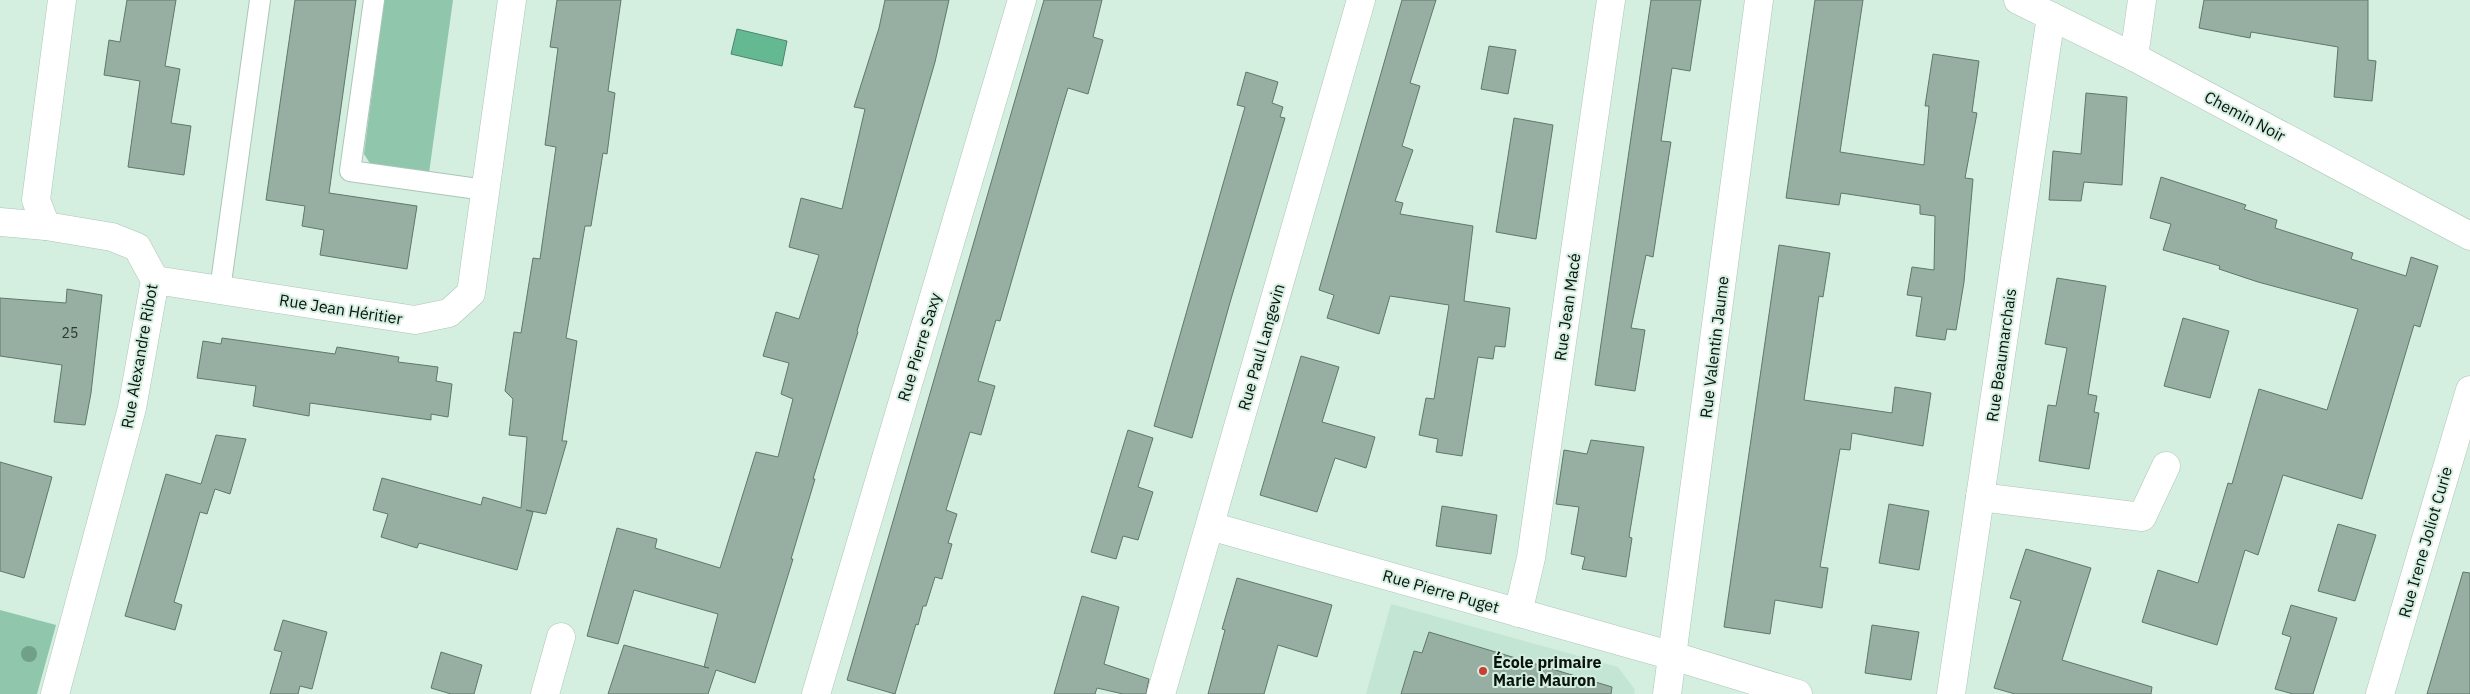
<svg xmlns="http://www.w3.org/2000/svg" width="2470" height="694" viewBox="0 0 2470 694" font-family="'IBM Plex Sans',sans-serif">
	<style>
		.built { fill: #c3e5d3 }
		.green { fill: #90c6ab }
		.water { fill: #64b992; stroke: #49876a }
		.building { fill: #96afa2; stroke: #60776b }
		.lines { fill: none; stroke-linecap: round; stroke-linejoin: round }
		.lane-casing { stroke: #acc5b8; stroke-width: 22 }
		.street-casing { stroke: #acc5b8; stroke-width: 29 }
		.lane { stroke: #fff; stroke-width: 20 }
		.street { stroke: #fff; stroke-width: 28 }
		.tree { fill: #709f8a }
		.poi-dot { fill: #cb3e31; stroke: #d4eee0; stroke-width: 2 }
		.labels { text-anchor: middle; stroke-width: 4; stroke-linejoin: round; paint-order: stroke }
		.number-label { font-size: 14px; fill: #2c3932 }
		.street-label { font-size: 16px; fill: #09120d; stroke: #d4eee0 }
		.poi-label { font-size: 16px; font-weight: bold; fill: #09120d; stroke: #d4eee0; text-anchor: start }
	</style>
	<rect width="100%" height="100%" fill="#d4eee0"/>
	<!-- built -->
	<path class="built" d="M1391 604 1618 667 1635 690 1634 694H1366Z"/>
	<!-- green -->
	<g class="green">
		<path d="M384 0H453L429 173 371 165 364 154Z"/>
		<path d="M0 610 56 625 37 694H0Z"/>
	</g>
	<!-- water -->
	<path class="water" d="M737 29 787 41 782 66 731 54Z"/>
	<!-- building -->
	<g class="building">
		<path d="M127 0H176L165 66 180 69 171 123 191 126 184 175 128 167 140 81 104 75 109 40 120 42Z"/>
		<path d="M295 0H356L329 193 417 206 407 269 320 255 324 230 302 226 305 206 266 200Z"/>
		<path d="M557 0H621L608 91 615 93 607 154 603 153 591 226H585L566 338 577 341 562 441H567L546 514 526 510 533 512 517 570 419 543 417 548 381 537 388 514 373 510 382 478 481 505 483 497 521 508 527 437 509 435 513 399 505 391 514 332 521 333 533 258 540 259 556 147 545 145 558 48 550 47Z"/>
		<path d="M885 0H949L935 62 857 331 858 332 813 479H815L791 559H793L755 683 716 670 708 694H608L624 645 709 668 704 667 718 614 634 590 618 644 587 636 617 528 657 539 655 548 720 568 756 452 778 457 793 399 781 394 789 363 763 356 776 312 799 319 819 255 789 247 801 198 842 209 865 109 854 107 879 28Z"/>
		<path d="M1044 0H1102L1093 37 1103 40 1088 94 1068 88 1058 121 1000 321 996 320 978 381 995 386 981 435 970 432 946 510 957 514 948 543 952 544 942 579 935 577 926 606H923L918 625 916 624 895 694 847 680Z"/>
		<path d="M1402 0H1436L1410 83 1420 86 1402 146 1413 150 1395 201 1403 203 1400 214 1473 226 1464 301 1510 308 1505 347 1495 346 1493 359 1478 357 1462 456 1436 452 1438 439 1419 435 1426 398 1434 399 1449 305 1390 296 1379 334 1327 318 1334 295 1319 290Z"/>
		<path d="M1651 0H1701L1690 71 1672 68 1661 141 1671 142 1653 257 1646 255 1631 328 1645 330 1635 391 1595 385Z"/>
		<path d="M1815 0H1863L1840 152 1924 165 1929 106H1925L1933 54 1979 61 1972 112 1977 113 1965 178 1973 179 1964 282 1956 330 1947 329 1945 340 1916 336 1922 297 1907 295 1912 267 1934 270 1935 216 1920 214V205L1841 193 1839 205 1786 198Z"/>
		<path d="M2204 0H2368V60L2376 61 2372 101 2334 97 2338 47 2251 32 2250 38 2199 28Z"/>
		<path d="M1489 46 1516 50 1508 94 1481 89Z"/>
		<path d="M1246 72 1278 82 1272 103 1283 107 1280 117 1285 118 1231 299 1192 438 1154 426 1245 107 1237 105Z"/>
		<path d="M2086 93 2127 97 2122 185 2084 182 2081 201 2049 200 2053 151 2081 154Z"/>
		<path d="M1514 118 1553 125 1536 239 1496 232Z"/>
		<path d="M2161 177 2246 205 2244 209 2277 220 2275 228 2353 253 2351 259 2406 276 2411 257 2438 266 2420 327 2414 325 2362 499 2283 475 2258 555 2245 550 2217 645 2142 622 2158 570 2198 583 2228 483 2232 484 2259 389 2327 410 2358 309 2258 282 2219 269 2220 266 2163 250 2171 224 2150 218Z"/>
		<path d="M1779 245 1830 253 1823 297 1819 296 1804 400 1892 413 1895 387 1931 393 1923 446 1852 433 1850 450 1840 449 1820 567 1828 568 1822 608 1775 600 1770 634 1724 627Z"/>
		<path d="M2057 278 2106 286 2088 394 2097 396 2094 412 2099 413 2089 469 2039 461 2048 405 2056 406 2067 348 2045 344Z"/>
		<path d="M67 289 102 295 91 393 85 425 54 422 62 365 0 356V298L66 303Z"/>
		<path d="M2183 318 2229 331 2210 398 2164 386Z"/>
		<path d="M222 338 335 354 337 347 399 357 398 362 438 367 436 381 452 384 448 417 431 414V420L310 403 309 416 253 406 256 386 197 378 203 341 221 344Z"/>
		<path d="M1301 356 1339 367 1322 422 1375 437 1366 468 1335 458 1317 512 1260 495Z"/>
		<path d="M1128 430 1153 438 1138 487 1153 492 1138 540 1123 536 1116 559 1091 552Z"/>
		<path d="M216 435 246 439 230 494 215 489 207 514 200 512 174 602 182 605 175 630 125 616 166 474 201 484Z"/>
		<path d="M1591 440 1644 447 1629 537 1632 538 1626 577 1582 569 1585 557 1571 554 1579 507 1556 504 1564 450 1587 454Z"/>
		<path d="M0 462 52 477 24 578 0 571Z"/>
		<path d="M1889 504 1929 511 1919 570 1879 563Z"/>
		<path d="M1442 506 1497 515 1491 554 1436 546Z"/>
		<path d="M2338 524 2376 535 2355 601 2318 591Z"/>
		<path d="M2026 549 2091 568 2062 660 2152 687 2151 694H2015L1994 688 2021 601 2010 598Z"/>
		<path d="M2463 572 2470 573V694H2427Z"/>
		<path d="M1237 578 1332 605 1317 657 1278 645 1264 694H1208L1225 630 1222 629Z"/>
		<path d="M1082 596 1119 607 1104 664 1149 679 1146 694H1123L1097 688 1095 694H1054Z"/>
		<path d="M2291 605 2337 618 2313 694H2293L2275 689 2291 637 2282 634Z"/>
		<path d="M283 620 327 632 312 689 300 686 298 694H270L282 652 274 650Z"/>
		<path d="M1872 625 1919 632 1911 680 1865 673Z"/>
		<path d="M1429 632 1612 687 1611 694H1401L1414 651 1422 653Z"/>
		<path d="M441 652 482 665 474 694H451L431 688Z"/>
	</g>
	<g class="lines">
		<!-- lane casing -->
		<g class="lane-casing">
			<g id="lane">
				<path d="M374 0 350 171 485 190"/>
				<path d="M220 290 260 0"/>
			</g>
		</g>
		<!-- street casing -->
		<g class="street-casing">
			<g id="street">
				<path d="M2018 0 2134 57 2470 236"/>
				<path d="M2134 57 2142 0"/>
				<path d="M0 222 46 226"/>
				<path d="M155 280 415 320 449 313 471 293 512 0"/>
				<path d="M1980 497 2142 517 2166 466"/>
				<path d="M1210 526 1673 656 1798 694"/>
				<path d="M1518 613 1531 558 1611 0"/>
				<path d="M55 694 132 408 155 280 137 247 112 237 46 226 36 200 62 0"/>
				<path d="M545 694 561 637"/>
				<path d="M816 694 1022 0"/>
				<path d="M1161 694 1361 0"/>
				<path d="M1667 694 1759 0"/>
				<path d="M1951 694 2051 16"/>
				<path d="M2380 694 2470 390"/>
			</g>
		</g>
		<!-- lane -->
		<use href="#lane" class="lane"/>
		<!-- street -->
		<use href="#street" class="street"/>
	</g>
	<!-- trees -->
	<circle class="tree" cx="29" cy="654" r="8"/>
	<!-- markers -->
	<circle class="poi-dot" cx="1483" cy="671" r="5"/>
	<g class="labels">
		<!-- number labels -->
		<g class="number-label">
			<text x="70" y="338">25</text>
		</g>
		<!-- street labels -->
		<g class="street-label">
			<text transform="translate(2245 116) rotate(28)" y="6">Chemin Noir</text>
			<text transform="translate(1567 307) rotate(-82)" y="6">Rue Jean Macé</text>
			<text transform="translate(341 309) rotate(9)" y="6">Rue Jean Héritier</text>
			<text transform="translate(919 347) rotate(-73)" y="6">Rue Pierre Saxy</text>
			<text transform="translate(1261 347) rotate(-74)" y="6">Rue Paul Langevin</text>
			<text transform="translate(1714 347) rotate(-83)" y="6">Rue Valentin Jaume</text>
			<text transform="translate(2001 355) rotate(-82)" y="6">Rue Beaumarchais</text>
			<text transform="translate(139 356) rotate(-80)" y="6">Rue Alexandre Ribot</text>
			<text transform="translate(2425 542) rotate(-74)" y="6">Rue Irene Joliot Curie</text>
			<text transform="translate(1441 591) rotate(16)" y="6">Rue Pierre Puget</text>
		</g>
		<!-- poi labels -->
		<g class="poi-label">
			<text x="1493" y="668">École primaire<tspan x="1493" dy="18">Marie Mauron</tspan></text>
		</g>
	</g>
</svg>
